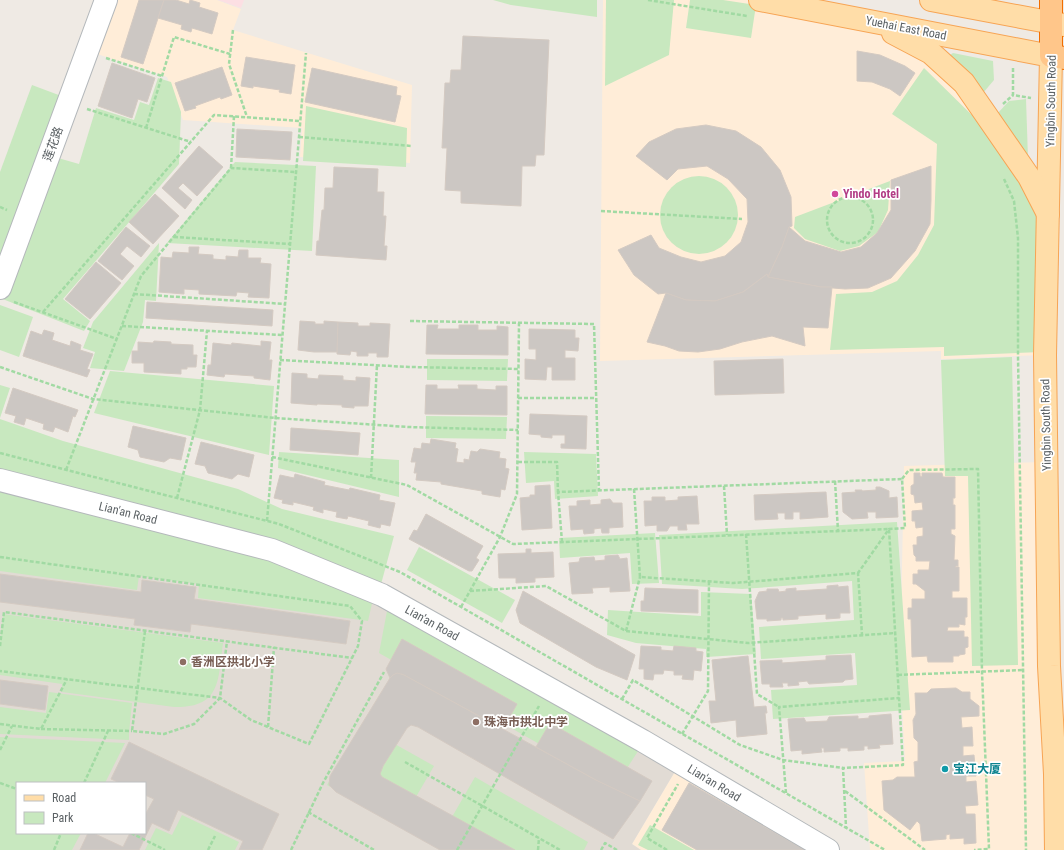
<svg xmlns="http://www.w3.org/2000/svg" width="1064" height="850" viewBox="0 0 1064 850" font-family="'Roboto Condensed','Noto Sans SC',sans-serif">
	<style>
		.commercial { fill: #ffedd8 }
		.education { fill: #e1dbd4; fill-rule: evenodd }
		.medical { fill: #fcdfe3 }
		.green { fill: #c8e8bf }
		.building { fill: #ccc7c3; stroke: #d4cac2 }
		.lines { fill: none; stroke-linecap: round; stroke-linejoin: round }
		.minor-casing { stroke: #b4b8bb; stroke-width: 24 }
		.major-casing { stroke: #f7a454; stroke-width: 24 }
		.highway-casing { stroke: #f26e00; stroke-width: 24 }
		.path { stroke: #a1daa3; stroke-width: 2.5; stroke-dasharray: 4 2; stroke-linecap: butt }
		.minor { stroke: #fff; stroke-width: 22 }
		.major { stroke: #ffdda8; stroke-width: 22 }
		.highway { stroke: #ffc68a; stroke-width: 22 }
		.hotel-dot { fill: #d1479c; stroke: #fff; stroke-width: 1.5 }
		.education-dot { fill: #8d6e63; stroke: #fff; stroke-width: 1.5 }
		.culture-dot { fill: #0f9aa8; stroke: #fff; stroke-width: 1.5 }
		.labels { text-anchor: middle; stroke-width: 3.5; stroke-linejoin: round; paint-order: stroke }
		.street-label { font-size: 12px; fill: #5c6265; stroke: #fff }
		.hotel-label { font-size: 12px; font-weight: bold; fill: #b23c85; stroke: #fff; text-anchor: start }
		.education-label { font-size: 12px; font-weight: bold; fill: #785e54; stroke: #fff; text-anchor: start }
		.culture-label { font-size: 12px; font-weight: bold; fill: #0d838f; stroke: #fff; text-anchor: start }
	</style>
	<rect width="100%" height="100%" fill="#efeae4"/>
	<!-- commercial -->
	<g class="commercial">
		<path d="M106 0H217L241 9 233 30 412 85 410 163 300 157 302 128 183 120 167 77 88 51Z"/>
		<path d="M603 0H760L842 14 908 50 956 88 985 119 1044 355 941 359V351L600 361Z"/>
		<path d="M1046 462 1055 850H870L864 763 905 761 900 670 904 466Z"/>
		<path d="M680 763 827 850H641L632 844Z"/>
	</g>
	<!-- education -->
	<path class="education" d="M0 481 382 596 680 763 632 844 641 850H0V704L45 710 48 687 0 680V602L135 619V625L190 632 191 624 345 644 349 621 194 599 195 586 142 580 141 592 0 574ZM17 783H145V833H17Z"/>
	<!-- medical -->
	<path class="medical" d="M218 0H244L241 8Z"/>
	<!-- green -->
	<g class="green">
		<path d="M493 0H597V17L511 5Z"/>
		<path d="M606 0H674L669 55 605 86Z"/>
		<path d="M690 0H723L756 5 751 38 686 28Z"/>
		<path d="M953 53 993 61 994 80 983 93 944 59Z"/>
		<path d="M924 68 982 125 1034 203 1045 238 1041 352 944 356V347L830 350 836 294 872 292 897 281 918 255 934 225 937 144 892 114Z"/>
		<path d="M158 78 171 82 181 112 179 164 63 299 90 321 84 331 0 298 51 156 79 164 96 108 134 120 140 102 149 105Z"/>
		<path d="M32 85 64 97 0 272V172Z"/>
		<path d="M1026 99 1028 158 997 114 1009 101Z"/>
		<path d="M306 106 407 128 406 167 303 161Z"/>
		<path d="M235 162 316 166 312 251 167 243Z"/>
		<circle cx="699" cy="215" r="39"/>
		<path d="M890 181 888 210 878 232 859 246 840 251 805 239 794 228 795 217Z"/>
		<path d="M159 243 156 301 145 300 143 322 124 371 90 368 95 352 83 348 93 322Z"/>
		<path d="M0 305 33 317 19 357 0 350Z"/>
		<path d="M1012 357 1018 665 972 666 968 476H945L941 360Z"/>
		<path d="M427 359H508L507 381 427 380Z"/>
		<path d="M110 371 274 386 269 455 94 413Z"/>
		<path d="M0 385 10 388 0 418Z"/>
		<path d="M426 416 507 417 506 439 426 438Z"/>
		<path d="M0 419 63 441 238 489 282 509 394 536 380 588 0 474Z"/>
		<path d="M279 452 399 460V497L278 468Z"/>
		<path d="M524 452 596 454 598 496 555 499 554 481 526 483Z"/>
		<path d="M0 486 269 555 373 599 368 621 198 598 199 584 139 576 137 590 0 571Z"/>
		<path d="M897 522 910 710 773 719 771 690 857 685 855 653 761 659 759 627 854 620 852 581 742 589 662 584 659 535Z"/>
		<path d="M655 533 659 583 632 584 630 553 560 558 559 538Z"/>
		<path d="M419 547 515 600 502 623 407 570Z"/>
		<path d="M701 592 751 594 756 654 706 657V649L636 643 607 635 608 610 701 616Z"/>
		<path d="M388 606 640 748 615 787 379 653Z"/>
		<path d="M3 614 223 643C218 681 221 708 174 707L62 692V684L0 675V638Z"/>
		<path d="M49 692 132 703 129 733V740L0 734V707L46 713Z"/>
		<path d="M361 725 434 766 399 826 327 785Z"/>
		<path d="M0 737 125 743 105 783H17V833H81L72 850H0Z"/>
		<path d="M475 777 588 842 584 850H449L437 843Z"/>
		<path d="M182 815 239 842 235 850H145L156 828 172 835Z"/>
		<path d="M650 825 694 850H648L638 845Z"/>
	</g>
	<!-- building -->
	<g class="building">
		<path d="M139 0H164L143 64 121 57Z"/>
		<path d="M164 0H176L189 4 190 0 200 3 199 7 218 13 212 34 192 28 191 32 181 29 182 25 158 18Z"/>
		<path d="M463 36 549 40 544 155H536L535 166H522L521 206 461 203V191L445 190 447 148H442L445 83H450L451 70H461Z"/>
		<path d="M857 51 880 55 905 66 915 73 900 96 890 89 872 82 857 81Z"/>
		<path d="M246 57 295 65 291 94 279 92 280 90 253 86V88L241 86Z"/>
		<path d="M112 63 155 78 147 102 138 99 132 118 98 106Z"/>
		<path d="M222 67 232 95 221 99 220 97 195 106 196 108 185 111 175 83Z"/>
		<path d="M312 68 397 87 396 95 401 96 395 122 305 102Z"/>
		<path d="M706 125 736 131 761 147 780 170 791 197 792 226 789 227 782 247 768 277 767 274 743 292 715 301 686 300 666 293 658 294 634 275 618 250 651 235 659 248 681 257 701 262 725 256 741 242 748 222 747 199 728 179 707 166 678 169 667 180 636 156 649 142 676 129Z"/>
		<path d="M237 129 292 132 290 160 236 157Z"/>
		<path d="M199 146 223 167 197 196 183 183 178 188 192 200 185 209 162 188Z"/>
		<path d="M931 166V200L930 224 915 251 891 278 868 288 845 289 821 287 768 277 782 247 789 227 805 241 841 252 861 247 877 233 891 210V180Z"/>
		<path d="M334 167 378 169 377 192H384L383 216H386L384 246H387L386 260 316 255 317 241H319L322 210H324L325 188H333Z"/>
		<path d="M155 194 179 216 153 244 129 222Z"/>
		<path d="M126 227 150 246 141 257 127 246 120 254 134 266 122 280 98 261Z"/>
		<path d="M189 247H199L198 254 213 255V259L226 260V256L238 257 239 250H248V258H261L260 263 271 264 269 298 248 297 249 293 237 292 236 296 199 294V290L184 289V294L159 292 161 257 172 258 173 252 189 253Z"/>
		<path d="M96 262 121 283 90 319 65 299Z"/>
		<path d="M767 274 768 277 821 287H832L828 328 803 327 805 346 772 336 742 342 720 349 698 352 679 351 665 346 647 342 666 293 686 300 715 301 743 292Z"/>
		<path d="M147 302 273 310 272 326 146 318Z"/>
		<path d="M300 321 315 322V324H324V321L338 322 337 352H314L298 350Z"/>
		<path d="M338 322 358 323V326H370V323L390 324 388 357H377V353H368V356H357V352L351 351 350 355 337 354Z"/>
		<path d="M427 325H438L437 329H459V325H478V330H497V326L508 327V355L426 354Z"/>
		<path d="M529 329 575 330V338H579L578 351 565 350V358H575V380H552V367H547L546 380 525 379V359L536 360V349H529Z"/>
		<path d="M44 330 54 333 52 340 70 346 71 341 81 345 80 350 93 354 87 369 90 370 87 377 23 356 31 331 42 335Z"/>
		<path d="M154 341 171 342V344L193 345V355H197L196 367H187V369H181V374L144 372V363H132V351H138V342L153 343Z"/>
		<path d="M261 341 271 342 269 360H272L270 380 254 378V376L225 374 224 377 207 375 208 365H211L213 343 231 345 232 343 261 346Z"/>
		<path d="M783 359 784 393 715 395 714 361Z"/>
		<path d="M292 373 307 374V378L318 379 319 375 343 376V380L356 381V377L370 378 368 406H354V408L342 407V405L317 404V405L291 403Z"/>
		<path d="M426 385H437V389H459L458 385H477V389L496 390V386H507V415L425 414Z"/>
		<path d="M13 388 78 410 75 417 73 416 68 432 55 427 53 432 43 429 44 424 26 418 24 425 14 422 16 416 5 413Z"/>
		<path d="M530 414 587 416 586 449 561 448V444H565V435H552V438L541 437V435L529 434Z"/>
		<path d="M133 426 186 438 181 460 170 458 164 462 140 457 138 450 128 447Z"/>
		<path d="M291 428 360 433 358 455 290 450Z"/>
		<path d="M431 439 456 443 455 448 458 449 456 462 464 463V459L469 460 471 451 477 452 480 449 500 452 499 458 506 459 505 468 509 469 505 490 501 489 500 497 482 494V491L441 484V482L416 480 417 473H414L416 462H411L414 448 421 449 422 443 430 444Z"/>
		<path d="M201 442 254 455 249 477 238 474 232 479 208 473 205 466 195 464Z"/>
		<path d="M914 473H920V476L922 477V473H942L943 477H955V498H953V505H955V529H951V534L955 536 954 560H958V566H956L955 567H959V591H952V598H967V617H965V625L959 624V627H948L947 631H964V637H968V647L965 648V654L959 655V656H953V662H928L927 656 912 657 911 619H908V608H912V599H925V591L916 584H913V574H918V570H929L930 561H916V557L914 555 913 545H917V537L923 536V527L916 528 915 521H912V511L923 510 922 502 915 503 914 495 911 494V486L914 484Z"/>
		<path d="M295 474 325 482 324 485 349 490 350 488 380 495 379 500 395 503 390 526 381 524 380 528 368 525 369 521 348 516 347 519 336 517 337 512 323 509V513L313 510 314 507 293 502V505L282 503 283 500 274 498 280 475 294 478Z"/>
		<path d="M550 485 552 528 522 530 520 498 530 497V495H535V486Z"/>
		<path d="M876 487H880L889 491V498L897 497 898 517 876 518V512H867L868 518 852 519 843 512 842 493 856 492 855 490H862V491L876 490Z"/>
		<path d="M826 492 828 517 800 519V512H793V519H785V513H777L778 519 755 520 754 495Z"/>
		<path d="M697 496 699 524H686L687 530H678V526H670L667 531H657V525L645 526 644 501H652V497H665V501L678 500V497Z"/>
		<path d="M610 499 613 503H622L623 527 609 528V533H602L601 528 594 529V533L584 534 583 529 571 530 569 506H577V501L590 500V505L601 504V500Z"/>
		<path d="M426 514 483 546 476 558 479 560 472 571H469L409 539 414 530 417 531Z"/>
		<path d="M526 549H531V553L553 552 554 577 535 578V582L516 583V578H499L498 554 526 553Z"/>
		<path d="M618 555 620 559 627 558 630 591 610 592V587L592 588 593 593 572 594 569 563 579 562 580 558 594 557 595 561 605 560V556Z"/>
		<path d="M0 574 141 592 142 580 196 587 194 599 350 621 346 644 191 624 190 632 134 625 135 619 0 602Z"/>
		<path d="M838 585V587L848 586 850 613H840V618L826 619V614L798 616V619L783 620V618H781V620L767 621V619H757L755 601 759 592 767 591V589H778L779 592 786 591V589L796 588V591L827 589V586Z"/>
		<path d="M645 588 698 590V613L641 611V601H644Z"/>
		<path d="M523 591 635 655 627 680 596 667 520 623 516 610Z"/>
		<path d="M402 639 517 704 503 729 402 674 393 675 390 678 386 669Z"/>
		<path d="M641 646 661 647V650L673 651 674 646 696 648V651L703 652 701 671 694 670 693 680 682 679 683 675H674V671L664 670 663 674H654L653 680 644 679V669H639Z"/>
		<path d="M851 655 853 679 845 680 843 682 809 684 807 681 798 682 799 685 788 686V683H782L783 687H770V684H762L760 661 782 660V663L826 660V656Z"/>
		<path d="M748 656 754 707 766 706 767 713H765L767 734 737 737 736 720 711 723 709 701H716L712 660Z"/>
		<path d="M397 673 404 675 596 780 640 801 613 839 418 727 411 725 407 728 383 766 380 774 382 777 515 850H440L336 792 329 785 330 776 390 678 393 675Z"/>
		<path d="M0 680 48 686 45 710 0 704Z"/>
		<path d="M956 688 962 692H970V699L979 706V716L961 717 962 728 972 727 973 746H963V756L974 755 976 776H966V782L976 781 978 805 965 806 966 814H975L976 843 964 844V838L950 839V834L946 835V839L922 841 920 824 917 821 910 830 884 810 882 781 893 780 897 777H915L914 762 918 761V742L914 738 913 720 916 714 915 693H927L931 689Z"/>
		<path d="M891 714 893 744 879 745 880 748 868 749V746H864V750L848 751V748H840V751L824 752V748H821L822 752 802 754V750L791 751 788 719 804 718 806 722 827 721 829 717 858 716V719L869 718V716Z"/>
		<path d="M550 723 652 781 640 801 596 780 536 747Z"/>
		<path d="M129 742 279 814 262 850H239L243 841 178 810 169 831 152 823 139 850H80L88 833H93L123 847 130 833H145V815L154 799 145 795V783H120L111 779Z"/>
		<path d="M689 783 805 850H697L662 830Z"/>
	</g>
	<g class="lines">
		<!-- minor casing -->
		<g class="minor-casing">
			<g id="minor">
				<path d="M0 288 106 0"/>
				<path d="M0 480 272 550 382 595 643 741 828 850"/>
			</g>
		</g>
		<!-- major casing -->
		<g class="major-casing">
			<g id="major">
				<path d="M760 0 1051 56 1045 355 1049 666 1055 774 1056 850"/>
				<path d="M931 0 1064 25"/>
				<path d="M893 33 931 53 964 83 1029 177 1048 214"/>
			</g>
		</g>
		<!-- highway casing -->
		<g class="highway-casing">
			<path id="highway" d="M1051 0V56L1064 58"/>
		</g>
		<!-- path -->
		<g class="path">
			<path d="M648 0 747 16"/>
			<path d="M233 30 229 64 247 117"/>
			<path d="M106 58 162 76"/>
			<path d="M1013 68V95L1031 98"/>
			<path d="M1003 104 1013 95"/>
			<path d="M87 109 191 142"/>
			<path d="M146 128 174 37 230 54"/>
			<path d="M299 137 412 146"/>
			<path d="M231 168 234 116"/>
			<path d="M1004 179 1014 201 1018 238V356L1026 850"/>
			<circle cx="850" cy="220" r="23"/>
			<path d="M0 207 7 210"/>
			<path d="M601 211 742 219"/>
			<path d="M174 237 290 244"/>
			<path d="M134 294 285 304"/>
			<path d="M14 302 117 339"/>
			<path d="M43 312 214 115 300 121"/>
			<path d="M410 321 594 324 599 491"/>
			<path d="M122 326 282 335"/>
			<path d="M280 360 409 367 519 369"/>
			<path d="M0 367 93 399 275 418 408 427 518 430"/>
			<path d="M518 398H596"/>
			<path d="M0 453 279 524 400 572 885 850"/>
			<path d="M272 457 407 485 513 544 889 529 903 765 843 768 846 827"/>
			<path d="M518 462H557L558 492"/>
			<path d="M66 470 141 276 231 168 296 172"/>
			<path d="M371 478 377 365"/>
			<path d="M902 479 909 470 978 469 982 672 989 849 974 850"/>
			<path d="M835 481 838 531"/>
			<path d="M724 486 727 535"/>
			<path d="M634 489 640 577 733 583 858 573 862 635"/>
			<path d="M177 498 200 410 207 331"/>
			<path d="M267 521 306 53"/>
			<path d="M746 534 757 694 779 707"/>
			<path d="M562 542 558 492 902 479 905 528 889 529 858 573"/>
			<path d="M0 557 350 606 362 621 358 646 309 744 251 720 220 698 0 671"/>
			<path d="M470 591 546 586 626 631 748 643 895 633"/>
			<path d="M461 607 500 537 517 494 519 323"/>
			<path d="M145 631 132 731 164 734 194 724 220 698 227 641"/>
			<path d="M626 631 640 577"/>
			<path d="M0 646 4 612 352 658"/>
			<path d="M898 675 1022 670"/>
			<path d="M622 699 633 680 740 745 783 760 843 768"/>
			<path d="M0 724 41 729 67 679"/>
			<path d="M268 727 274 647"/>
			<path d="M41 729 132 731"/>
			<path d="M682 734 708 691 709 581"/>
			<path d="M0 750 12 726"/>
			<path d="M405 762 560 850"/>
			<path d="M0 783 17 789"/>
			<path d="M84 783 108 731"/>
			<path d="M845 791 925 850"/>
			<path d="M786 793 779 707 899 698"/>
			<path d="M308 812 374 850"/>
			<path d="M131 833 165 850"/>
			<path d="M54 850 61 833"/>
			<path d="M208 850 215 836"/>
			<path d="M291 850 323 783 384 672"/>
			<path d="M457 850 539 706"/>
			<path d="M538 850 539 838"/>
			<path d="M601 850 605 843 617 850"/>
			<path d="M667 850 647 838 678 784"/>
		</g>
		<!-- minor -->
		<use href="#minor" class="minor"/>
		<!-- major -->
		<use href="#major" class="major"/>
		<!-- highway -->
		<use href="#highway" class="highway"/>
	</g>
	<!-- markers -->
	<circle class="hotel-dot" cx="835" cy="194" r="4"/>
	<g class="education-dot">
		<circle cx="183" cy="662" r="4"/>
		<circle cx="476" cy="722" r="4"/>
	</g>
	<circle class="culture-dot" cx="945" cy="769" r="4"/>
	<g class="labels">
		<!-- street labels -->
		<g class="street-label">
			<text transform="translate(906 28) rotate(11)" y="4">Yuehai East Road</text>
			<text transform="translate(1051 101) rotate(-89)" y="4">Yingbin South Road</text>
			<text transform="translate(53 144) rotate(-70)" y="4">莲花路</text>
			<text transform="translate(1046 425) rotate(-91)" y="4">Yingbin South Road</text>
			<text transform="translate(128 513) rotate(14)" y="4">Lian'an Road</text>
			<text transform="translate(432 623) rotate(29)" y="4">Lian'an Road</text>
			<text transform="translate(714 783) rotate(31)" y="4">Lian'an Road</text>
		</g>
		<!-- hotel labels -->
		<g class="hotel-label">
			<text x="843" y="198">Yindo Hotel</text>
		</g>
		<!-- education labels -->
		<g class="education-label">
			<text x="191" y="666">香洲区拱北小学</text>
			<text x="484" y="726">珠海市拱北中学</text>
		</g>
		<!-- culture labels -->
		<g class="culture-label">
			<text x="953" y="773">宝江大厦</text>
		</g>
	</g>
	<!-- legend -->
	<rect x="16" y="782" width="130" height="52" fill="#ffffff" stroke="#bec0c1"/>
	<rect x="24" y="795" width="20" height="6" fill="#ffdda8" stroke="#bec0c1"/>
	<text x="52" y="802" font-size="12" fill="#5c6265">Road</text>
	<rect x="24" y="812" width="20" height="12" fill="#c8e8bf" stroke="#bec0c1"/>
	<text x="52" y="822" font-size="12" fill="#5c6265">Park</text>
</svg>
